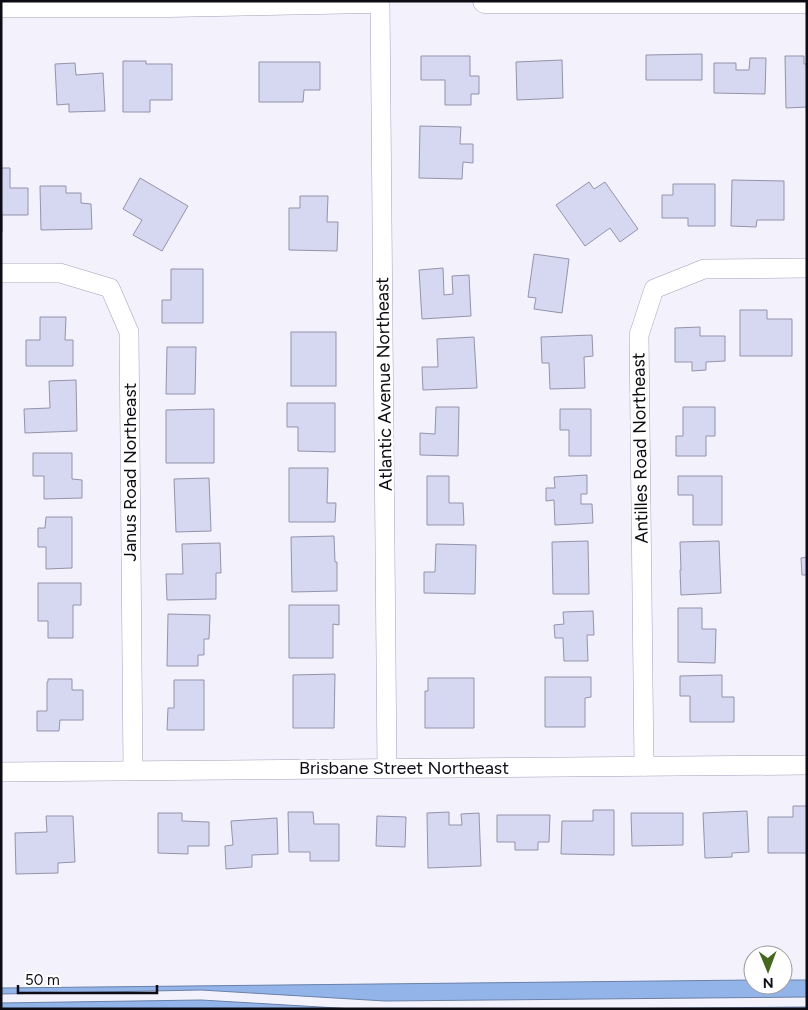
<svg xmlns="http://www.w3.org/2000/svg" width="808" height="1010" viewBox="0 0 808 1010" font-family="Figtree,sans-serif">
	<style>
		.water { fill: #92b4e9; stroke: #6a81a9 }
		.building { fill: #d6d7f1; stroke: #9393ac }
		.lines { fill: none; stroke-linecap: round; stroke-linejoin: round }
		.minor-casing { stroke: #a4a1ba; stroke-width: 20 }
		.tertiary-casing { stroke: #a4a1ba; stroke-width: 25 }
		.minor { stroke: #fff; stroke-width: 19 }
		.tertiary { stroke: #fff; stroke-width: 24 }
		.labels { text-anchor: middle; stroke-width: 5; stroke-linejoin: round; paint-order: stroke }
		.street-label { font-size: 18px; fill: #0d0b14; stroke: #fff }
	</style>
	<rect width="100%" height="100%" fill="#f2f1fc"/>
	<!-- water -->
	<g class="water">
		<path d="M753 980V985H783V980H807V997L385 1001 201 990 1 994V988Z"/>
		<path d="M201 1000 354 1009H1V1003Z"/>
		<path d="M807 1007V1009H578Z"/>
	</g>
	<!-- building -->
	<g class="building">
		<path d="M702 54V80H646V55Z"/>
		<path d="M421 56H470V76H479V94H471V105H445V80H421Z"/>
		<path d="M785 56H804V64H807V107L786 108Z"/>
		<path d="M750 58H766L765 94 714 93V63H736V70H749Z"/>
		<path d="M562 60 563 98 517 100 516 62Z"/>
		<path d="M123 61H146V64H172V100H150V112H123Z"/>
		<path d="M259 62H320V90H304L303 102H259Z"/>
		<path d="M75 63 76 75 103 73 105 111 69 112V104L57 105 55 64Z"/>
		<path d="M420 126 461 127 460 144H473V163L463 162 462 179 419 178Z"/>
		<path d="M1 168H10V188H28V215H2V232H1Z"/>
		<path d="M140 178 188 206 162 251 133 235 142 220 123 209Z"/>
		<path d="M732 180 784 181V220H757L756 227 731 226Z"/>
		<path d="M589 182 594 189 605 182 638 229 620 242 610 228 585 246 556 205Z"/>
		<path d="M673 184H715V226H688V218H662V195H673Z"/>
		<path d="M40 186H66V193H81V203L91 204 92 229 41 230Z"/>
		<path d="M300 196H328L327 222H338L337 251 289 250V208H300Z"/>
		<path d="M534 254 569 259 562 313 534 309 536 298 528 297Z"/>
		<path d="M443 268 444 295 453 294 452 276 469 275 471 316 422 319 419 270Z"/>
		<path d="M171 269H203V323H162V300H171Z"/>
		<path d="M740 310H767V319H792V356H740Z"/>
		<path d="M40 317H66L65 340H73V366H26V340H40Z"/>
		<path d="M700 327V336H725V361L706 362V370L692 371V362H675V328Z"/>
		<rect x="291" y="332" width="45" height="54"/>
		<path d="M592 335 593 356 584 357 585 388 550 389 549 363H542L541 337Z"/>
		<path d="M474 337 477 388 423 390 422 367H438L437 339Z"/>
		<path d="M167 347H196L195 394H166Z"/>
		<path d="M76 380 77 431 25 433 24 409 50 408 49 381Z"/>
		<path d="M287 403H335V452L298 451V427H287Z"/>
		<path d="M436 407H459L458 456 420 455V433L435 434Z"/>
		<path d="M683 407H715V436H706V456H676V436H683Z"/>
		<path d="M214 409V463H166V410Z"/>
		<path d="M560 409H591V456H569V430H560Z"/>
		<path d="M33 453H72V479L82 480V498L44 499V476H33Z"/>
		<path d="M289 468H328L327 503H336L335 522H289Z"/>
		<path d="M587 475V494H581V504H592L593 523 555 525 554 500 546 501V488H555L554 477Z"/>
		<path d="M427 476H449V503H463L464 525H427Z"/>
		<path d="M678 476H722V525H693V495H678Z"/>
		<path d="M209 478 211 531 176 532 174 479Z"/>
		<path d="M46 517H72V568L46 569V547H38V528H45Z"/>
		<path d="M334 536 335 562H337V591L292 592 291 537Z"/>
		<path d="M588 541 589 594H553L552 542Z"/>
		<path d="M719 541 721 593 681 595 680 570H681L680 542Z"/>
		<path d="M220 543 221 573H216V599L167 600 166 574H183L182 544Z"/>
		<path d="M436 544 476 545 475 594 424 593V572H435Z"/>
		<path d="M807 557V575H802L801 558Z"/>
		<path d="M38 583H81V605H73V638H48V621H38Z"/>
		<path d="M289 605H339V625L333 624V658H289Z"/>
		<path d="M678 608H702V629H716L715 663 678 662Z"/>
		<path d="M593 611 594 635H587L588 661H564L563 638H555L554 625 564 624 563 612Z"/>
		<path d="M168 614 210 615 209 639H204V655H198V666H167Z"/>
		<path d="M335 674 334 728H293V675Z"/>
		<path d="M722 675V697H734V722H690V696H680V676Z"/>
		<path d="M545 677H591V697L585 698V727H545Z"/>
		<path d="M428 678H474V728H425V691H428Z"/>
		<path d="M48 679H72V690H83V720H60L59 731H37V711H47V682H48Z"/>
		<path d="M174 680H204V730H167L168 708H174Z"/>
		<path d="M793 806H807V853H768V817H793Z"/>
		<path d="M593 810H614V855L561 854 562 821H593Z"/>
		<path d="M747 811 749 852 732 853V857L705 858 703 813Z"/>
		<path d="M288 812H313L314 824H339V861H310V852H289Z"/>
		<path d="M449 812V825H462L461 814 479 813 481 866 428 868 427 813Z"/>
		<path d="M158 813H182V821L209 822V846H188V854L158 853Z"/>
		<path d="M631 813H683V845L632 846Z"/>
		<path d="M497 815H550L549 842H538V850H515V842H497Z"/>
		<path d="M46 816H73L75 862 58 863V873L16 874 15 833 47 832Z"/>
		<path d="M377 816 406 817 405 847 376 846Z"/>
		<path d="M277 818 278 854 252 855V867L226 869 225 846 233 845 231 821Z"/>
	</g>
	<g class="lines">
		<!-- minor casing -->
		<g class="minor-casing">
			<g id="minor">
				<path d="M380 1 387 767"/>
				<path d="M1 273H60L110 288 129 332 133 770"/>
				<path d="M644 766 639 335 654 289 704 269 807 268"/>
				<path d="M1 772 807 765"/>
			</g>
		</g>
		<!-- tertiary casing -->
		<g class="tertiary-casing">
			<g id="tertiary">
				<path d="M485 1H807"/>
				<path d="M1 5H169L369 1"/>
			</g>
		</g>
		<!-- minor -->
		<use href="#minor" class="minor"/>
		<!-- tertiary -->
		<use href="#tertiary" class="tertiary"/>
	</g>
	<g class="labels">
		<!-- street labels -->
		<g class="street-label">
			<text transform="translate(384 384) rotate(-91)" y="6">Atlantic Avenue Northeast</text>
			<text transform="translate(640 448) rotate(-91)" y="6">Antilles Road Northeast</text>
			<text transform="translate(130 472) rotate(-90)" y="6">Janus Road Northeast</text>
			<text x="404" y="774">Brisbane Street Northeast</text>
		</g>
	</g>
	<!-- border -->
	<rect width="808" height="1010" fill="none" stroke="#0d0b14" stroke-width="5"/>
	<!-- north arrow -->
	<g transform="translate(768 970) rotate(179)"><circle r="24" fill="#ffffff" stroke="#9e9da1"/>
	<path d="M0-4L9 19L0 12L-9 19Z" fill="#45671e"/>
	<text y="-8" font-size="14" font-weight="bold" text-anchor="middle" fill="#0d0b14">N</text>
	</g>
	<!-- scale -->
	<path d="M18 985v8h139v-8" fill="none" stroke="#0d0b14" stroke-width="2.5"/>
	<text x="25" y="985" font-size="15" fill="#0d0b14" stroke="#ffffff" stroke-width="4" paint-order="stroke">50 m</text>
</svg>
